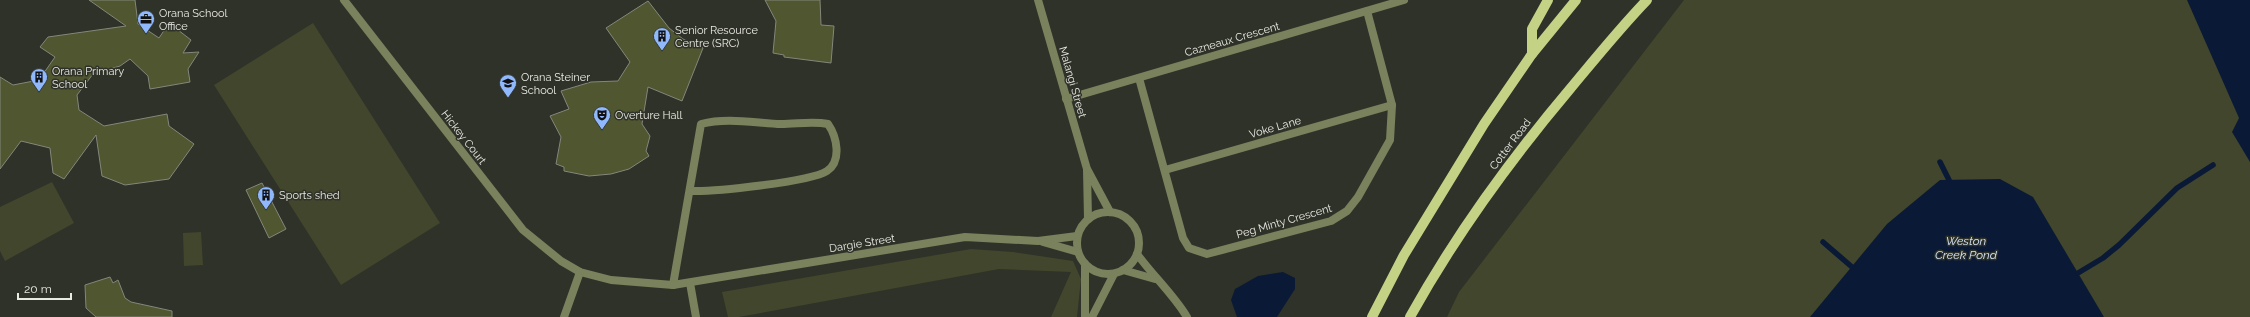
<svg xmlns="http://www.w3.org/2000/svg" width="2250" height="317" viewBox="0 0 2250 317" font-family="Raleway,sans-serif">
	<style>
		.green { fill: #41462c }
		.water { fill: #0a1a36 }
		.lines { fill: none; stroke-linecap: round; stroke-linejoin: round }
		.stream { stroke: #0a1a36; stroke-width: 5.5 }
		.building { fill: #4f5630; stroke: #84877b }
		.lane { stroke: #7a815d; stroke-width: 8 }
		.street { stroke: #7a815d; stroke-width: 8 }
		.primary { stroke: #c3d285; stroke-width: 10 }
		.labels { text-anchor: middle; stroke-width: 3; stroke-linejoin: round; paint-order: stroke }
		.poi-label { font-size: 11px; fill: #e9eae4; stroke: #2f3228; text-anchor: start }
		.street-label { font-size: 11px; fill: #e9eae4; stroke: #2f3228 }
		.water-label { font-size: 12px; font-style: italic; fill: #d7e5fc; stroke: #2f3228 }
	</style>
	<rect width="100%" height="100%" fill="#2f3228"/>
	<!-- green -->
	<g class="green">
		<path d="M1684 0H2250V317H1447L1459 292Z"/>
		<path d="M313 23 440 223 341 285 214 85Z"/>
		<path d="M52 182 74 223 5 261 0 251V207Z"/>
		<path d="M201 232 203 265 184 266 183 233Z"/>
		<path d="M971 249 1013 252 1073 261 1081 279 1077 317H1051L1071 272 999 269 739 317H728L722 292Z"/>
	</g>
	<!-- water -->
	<g class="water">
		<path d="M2187 0H2250V162L2232 132 2239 118Z"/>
		<path d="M2000 179 2033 197 2104 317H1810L1887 224 1940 180Z"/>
		<path d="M1283 272 1295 278V289L1277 317H1237L1231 300 1235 289 1258 276Z"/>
	</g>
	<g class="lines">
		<!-- stream -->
		<g class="stream">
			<path d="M1940 162 1949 180"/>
			<path d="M1823 242 1852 267"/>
			<path d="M2078 273 2103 258 2119 245 2177 188 2213 165"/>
		</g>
	</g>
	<!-- building -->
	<g class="building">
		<path d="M89 0H135L138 24 159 38 169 23 191 40 183 53 199 52 188 69 190 82 150 89 148 76 130 59 120 66 93 74 77 95 79 110 104 126 167 114 169 126 194 144 169 179 125 185 102 176 96 135 64 179 53 173 50 148 21 141 0 169V77L13 85 39 80 55 57 40 47 48 37 126 26Z"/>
		<path d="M765 0H820L821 25 834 26 831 63 784 57V55L773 53 776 21Z"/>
		<path d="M648 1 669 28 683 39 703 48 682 101 648 87 642 124 650 136 646 151 649 156 629 169 611 174 589 176 564 171V167L556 164 561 137 550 116 569 109 561 91 591 82 618 81 630 62 606 28Z"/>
		<path d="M262 183 286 229 269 238 246 190Z"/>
		<path d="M110 277 113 283 118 280 125 298 131 302 172 311V317H96L86 308 85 285Z"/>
	</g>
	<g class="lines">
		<!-- lane -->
		<path class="lane" d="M673 285 701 124C727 117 755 123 781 124 797 124 813 121 828 124 837 137 842 161 827 171 810 182 712 192 690 191"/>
		<!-- street -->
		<g class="street">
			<path d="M344 0 523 230 561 261 580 272 611 280 673 285 965 237 1038 241 1077 236"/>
			<path d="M1038 0 1087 169 1110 212"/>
			<path d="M1139 78 1183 238 1189 248 1207 254 1331 221 1347 211 1358 197 1390 140 1392 105 1367 11"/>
			<path d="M1066 99 1404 0"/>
			<path d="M1087 170 1088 219"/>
			<path d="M1165 170 1392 105"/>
			<circle cx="1108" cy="243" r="31"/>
			<path d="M1043 242 1078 252"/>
			<path d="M1137 254C1153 276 1173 294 1187 317"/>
			<path d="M1085 264V317"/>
			<path d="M1123 270 1155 279"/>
			<path d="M690 283 696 317"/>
			<path d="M564 317 580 272"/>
			<path d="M1092 317 1114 274"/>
		</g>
		<!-- primary -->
		<g class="primary">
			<path d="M1532 54V29L1548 0"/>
			<path d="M1372 317 1404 255 1484 124 1532 54 1576 0"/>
			<path d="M1410 317C1455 236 1510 160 1570 89 1595 59 1620 28 1647 0"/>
		</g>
	</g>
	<!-- icons -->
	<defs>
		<g id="office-pin" transform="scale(0.9)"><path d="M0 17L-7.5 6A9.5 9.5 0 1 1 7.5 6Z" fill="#90b8fd" stroke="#2f3228"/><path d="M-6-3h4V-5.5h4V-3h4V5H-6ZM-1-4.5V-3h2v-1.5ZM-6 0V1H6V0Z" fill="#111"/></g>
		<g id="building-pin" transform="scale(0.9)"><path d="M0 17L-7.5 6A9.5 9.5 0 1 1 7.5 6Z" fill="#90b8fd" stroke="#2f3228"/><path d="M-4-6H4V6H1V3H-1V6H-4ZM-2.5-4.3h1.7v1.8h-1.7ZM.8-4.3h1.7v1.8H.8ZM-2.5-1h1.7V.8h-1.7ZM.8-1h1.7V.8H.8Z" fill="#111"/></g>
		<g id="school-pin" transform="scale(0.9)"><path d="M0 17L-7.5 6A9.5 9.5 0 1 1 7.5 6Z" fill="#90b8fd" stroke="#2f3228"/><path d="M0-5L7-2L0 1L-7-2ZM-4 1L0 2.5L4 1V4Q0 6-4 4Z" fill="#111"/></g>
		<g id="theatre-pin" transform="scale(0.9)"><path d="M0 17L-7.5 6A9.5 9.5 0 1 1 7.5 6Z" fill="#90b8fd" stroke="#2f3228"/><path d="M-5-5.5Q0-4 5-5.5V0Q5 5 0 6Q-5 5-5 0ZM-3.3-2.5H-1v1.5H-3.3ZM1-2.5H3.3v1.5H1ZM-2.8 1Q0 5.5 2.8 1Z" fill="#111"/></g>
	</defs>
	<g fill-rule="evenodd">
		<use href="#office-pin" x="146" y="19"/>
		<use href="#building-pin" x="662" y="36"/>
		<use href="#building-pin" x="39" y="77"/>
		<use href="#school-pin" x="508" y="83"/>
		<use href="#theatre-pin" x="602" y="115"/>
		<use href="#building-pin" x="266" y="195"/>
	</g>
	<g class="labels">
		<!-- poi labels -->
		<g class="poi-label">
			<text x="159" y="17">Orana School<tspan x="159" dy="13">Office</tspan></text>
			<text x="675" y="34">Senior Resource<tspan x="675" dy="13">Centre (SRC)</tspan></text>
			<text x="52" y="75">Orana Primary<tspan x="52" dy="13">School</tspan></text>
			<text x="521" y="81">Orana Steiner<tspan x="521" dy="13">School</tspan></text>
			<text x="615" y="119">Overture Hall</text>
			<text x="279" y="199">Sports shed</text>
		</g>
		<!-- street labels -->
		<g class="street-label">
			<text transform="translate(1232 39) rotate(-16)" y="4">Cazneaux Crescent</text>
			<text transform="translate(1073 82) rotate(74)" y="4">Malangi Street</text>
			<text transform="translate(1275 127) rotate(-16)" y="4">Voke Lane</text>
			<text transform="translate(464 137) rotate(52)" y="4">Hickey Court</text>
			<text transform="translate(1510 144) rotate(-53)" y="4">Cotter Road</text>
			<text transform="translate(1284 221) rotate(-16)" y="4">Peg Minty Crescent</text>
			<text transform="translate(862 243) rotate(-9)" y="4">Dargie Street</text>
		</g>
		<!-- water labels -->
		<g class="water-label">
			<text x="1966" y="245">Weston<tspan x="1966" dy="14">Creek Pond</tspan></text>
		</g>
	</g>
	<!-- scale -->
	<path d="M18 293v6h53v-6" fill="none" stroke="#e9eae4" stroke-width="2"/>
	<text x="24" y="293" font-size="12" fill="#e9eae4" stroke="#2f3228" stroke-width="3" paint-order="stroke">20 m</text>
</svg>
